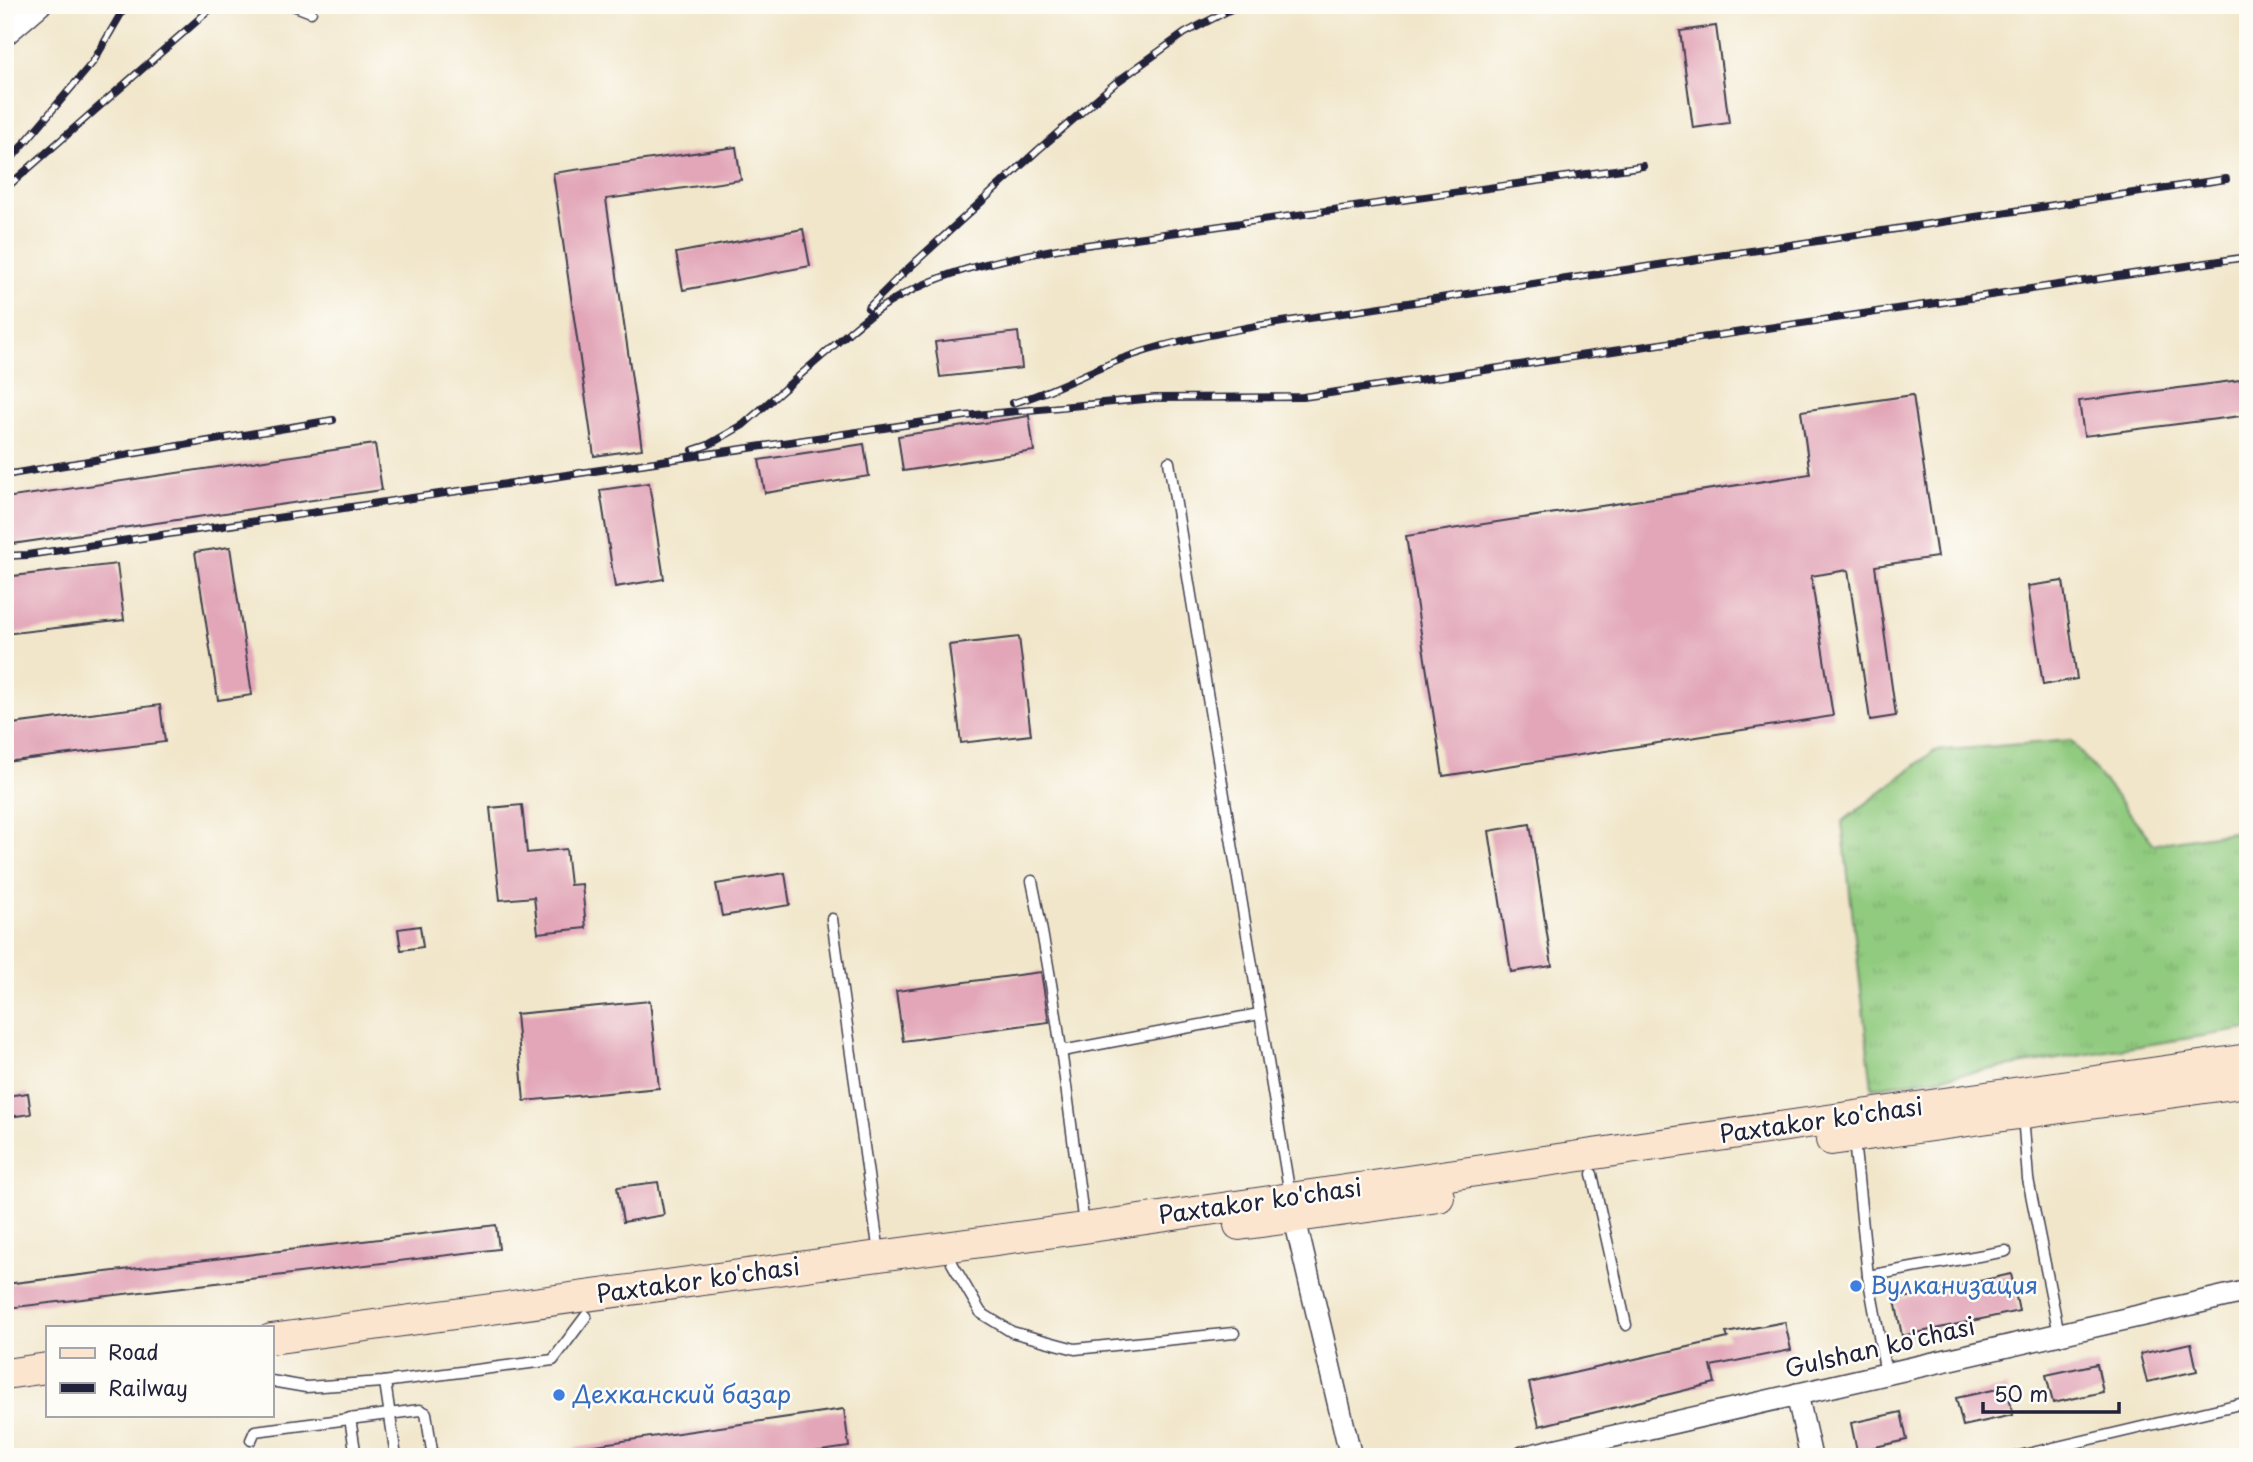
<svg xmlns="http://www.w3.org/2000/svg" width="2253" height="1462" viewBox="0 0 2253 1462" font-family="'Playpen Sans',sans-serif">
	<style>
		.grass { fill: url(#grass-tufts); stroke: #5a765d; stroke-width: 2 }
		.building { fill: #e2a6b8 }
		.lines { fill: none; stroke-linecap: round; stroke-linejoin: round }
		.lane-casing { stroke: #413f50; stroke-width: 13 }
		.street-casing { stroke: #413f50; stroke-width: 24 }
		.secondary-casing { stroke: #413f50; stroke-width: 32 }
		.lane { stroke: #fff; stroke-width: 10 }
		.street { stroke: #fff; stroke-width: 21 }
		.secondary { stroke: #fbe5cf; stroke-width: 30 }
		.rail-casing { stroke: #22223b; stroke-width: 8 }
		.rail { stroke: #fdfcf7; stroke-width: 5; stroke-dasharray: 16; stroke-linecap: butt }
		.shop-dot { fill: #3f7fe0; stroke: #fdfcf7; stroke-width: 2.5 }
		.labels { text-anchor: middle; stroke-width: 5; stroke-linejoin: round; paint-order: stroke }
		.street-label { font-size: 24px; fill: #22223b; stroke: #fdfcf7 }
		.shop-label { font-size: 24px; fill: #366cbe; stroke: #fdfcf7; text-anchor: start }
	</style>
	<defs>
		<pattern id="grass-tufts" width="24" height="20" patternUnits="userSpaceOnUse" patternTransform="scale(1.75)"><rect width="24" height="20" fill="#91cb7f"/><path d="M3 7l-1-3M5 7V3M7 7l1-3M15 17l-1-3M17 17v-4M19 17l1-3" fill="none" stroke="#7dae6f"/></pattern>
	</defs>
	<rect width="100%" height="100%" fill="#fdfcf7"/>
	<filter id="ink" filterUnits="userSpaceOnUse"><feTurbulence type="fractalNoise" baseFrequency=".0143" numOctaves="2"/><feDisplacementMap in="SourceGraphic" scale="14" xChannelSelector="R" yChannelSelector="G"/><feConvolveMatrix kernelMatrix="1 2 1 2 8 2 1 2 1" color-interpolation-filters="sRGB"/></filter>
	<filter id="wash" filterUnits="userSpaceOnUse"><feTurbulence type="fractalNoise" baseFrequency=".00686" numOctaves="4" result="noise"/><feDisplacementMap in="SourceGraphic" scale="28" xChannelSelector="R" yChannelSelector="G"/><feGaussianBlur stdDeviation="1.57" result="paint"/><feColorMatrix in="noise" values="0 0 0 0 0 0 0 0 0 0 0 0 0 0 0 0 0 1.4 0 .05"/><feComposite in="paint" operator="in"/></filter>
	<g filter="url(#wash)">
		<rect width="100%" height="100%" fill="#f1e6ca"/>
		<!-- grass -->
		<path class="grass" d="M2071 740 2154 844 2248 830V1029L1872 1088 1842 822 1934 751Z"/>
		<g id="blocks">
			<!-- building -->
			<g class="building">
				<path d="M1716 26 1729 123 1693 128 1680 31Z"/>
				<path d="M736 147 741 180 606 199 642 449 594 456 553 173Z"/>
				<path d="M803 229 810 266 683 290 676 253Z"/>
				<path d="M1018 332 1022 368 940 377 935 342Z"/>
				<path d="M2248 379V415L2084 436 2079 401Z"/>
				<path d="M1913 395 1937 557 1875 566 1896 716 1870 720 1848 570 1811 576 1833 716 1443 776 1406 536 1810 474 1801 411Z"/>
				<path d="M1029 416 1034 451 903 471 898 436Z"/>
				<path d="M375 444 382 490 5 545V498Z"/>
				<path d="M864 444 869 476 765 493 759 460Z"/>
				<path d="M649 483 664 579 615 587 600 490Z"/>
				<path d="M230 547 252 695 218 700 195 552Z"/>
				<path d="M117 564 124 620 5 634V577Z"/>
				<path d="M2063 581 2077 679 2043 685 2028 586Z"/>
				<path d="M1019 637 1031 735 961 743 949 645Z"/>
				<path d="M160 705 165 742 5 762V725Z"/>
				<path d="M522 805 527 853 566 849 570 885 582 884 586 928 538 933 534 897 500 900 490 808Z"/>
				<path d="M1530 824 1552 966 1511 972 1489 831Z"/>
				<path d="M785 873 790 905 722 916 716 884Z"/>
				<path d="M420 926 423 947 401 950 398 929Z"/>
				<path d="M1041 972 1049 1022 903 1041 896 991Z"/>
				<path d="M650 1001 659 1088 524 1101 516 1014Z"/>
				<path d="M28 1093 31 1114 8 1117 6 1096Z"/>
				<path d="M658 1182 664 1215 623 1222 617 1187Z"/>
				<path d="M496 1225 499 1249 8 1308 6 1284Z"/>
				<path d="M2011 1274 2019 1311 1902 1336 1895 1300Z"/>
				<path d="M1785 1322 1791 1350 1711 1366 1715 1383 1539 1426 1529 1383 1728 1338 1726 1333Z"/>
				<path d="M2191 1343 2197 1371 2147 1382 2140 1354Z"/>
				<path d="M2097 1364 2103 1392 2053 1403 2046 1375Z"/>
				<path d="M2007 1387 2013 1415 1963 1426 1956 1398Z"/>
				<path d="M844 1409 849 1447 780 1457H575L574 1448Z"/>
				<path d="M1901 1412 1907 1440 1857 1451 1851 1423Z"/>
			</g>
		</g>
	</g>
	<g filter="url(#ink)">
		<use href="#blocks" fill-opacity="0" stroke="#413f50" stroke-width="2"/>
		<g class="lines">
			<!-- lane casing -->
			<g class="lane-casing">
				<g id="lane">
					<path d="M293 5 311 12"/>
					<path d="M1169 462 1290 1195"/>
					<path d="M1032 881C1056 995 1069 1109 1084 1225"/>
					<path d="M832 919 879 1253"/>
					<path d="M1062 1051 1259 1014"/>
					<path d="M2023 1115 2028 1179 2059 1334"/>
					<path d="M1854 1140 1868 1276 1886 1374"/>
					<path d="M1592 1174 1626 1325"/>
					<path d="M952 1263 981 1313 1012 1332 1075 1349 1234 1333"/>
					<path d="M1868 1276 2006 1251"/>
					<path d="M271 1381 306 1387 383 1382 553 1360 586 1316"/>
					<path d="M385 1382 396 1457"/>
					<path d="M350 1418 356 1457"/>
					<path d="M251 1440 255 1431 420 1410 426 1413 433 1457"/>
					<path d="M2015 1457 2244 1403"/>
				</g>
			</g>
			<!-- street casing -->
			<g class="street-casing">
				<g id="street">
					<path d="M5 35 40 5"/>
					<path d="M1291 1203 1351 1457"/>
					<path d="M1797 1394 1811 1457"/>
					<path d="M1523 1457 2248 1291"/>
				</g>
			</g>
			<!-- secondary casing -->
			<g class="secondary-casing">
				<g id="secondary">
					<path d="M1831 1140 2248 1082"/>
					<path d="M1239 1225 1439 1197"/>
					<path d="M271 1339 1084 1228 2248 1059"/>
					<path d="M5 1374 47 1368"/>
				</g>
			</g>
			<!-- lane -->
			<use href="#lane" class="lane"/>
			<!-- street -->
			<use href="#street" class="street"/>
			<!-- secondary -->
			<use href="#secondary" class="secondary"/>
			<!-- rail casing -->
			<g class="rail-casing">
				<g id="rail">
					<path d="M5 166 93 62 126 5"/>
					<path d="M5 189 215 5"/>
					<path d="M868 308 899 277 1038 150 1114 84 1185 33 1239 5"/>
					<path d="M824 354C842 339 860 321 879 309 935 272 993 261 1058 249L1643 166"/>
					<path d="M1013 403C1049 393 1083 374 1119 360 1163 343 1209 335 1256 326L2226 179"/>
					<path d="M693 450 708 445 743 425 830 349"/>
					<path d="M5 475 333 420"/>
					<path d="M5 556 27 555 965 416 1155 398 1303 397 2240 258"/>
				</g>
			</g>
			<!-- rail -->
			<use href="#rail" class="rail"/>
		</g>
	</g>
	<!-- markers -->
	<g class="shop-dot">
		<circle cx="1856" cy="1286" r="7"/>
		<circle cx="559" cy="1395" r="7"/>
	</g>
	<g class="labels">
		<!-- street labels -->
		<g class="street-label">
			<text transform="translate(1821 1121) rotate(-8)" y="8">Paxtakor ko'chasi</text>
			<text transform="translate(1260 1202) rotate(-8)" y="8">Paxtakor ko'chasi</text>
			<text transform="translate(698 1281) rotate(-8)" y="8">Paxtakor ko'chasi</text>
			<text transform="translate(1880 1348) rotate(-13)" y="8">Gulshan ko'chasi</text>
		</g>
		<!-- shop labels -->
		<g class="shop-label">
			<text x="1870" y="1294">Вулканизация</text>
			<text x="573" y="1403">Дехканский базар</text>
		</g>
	</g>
	<!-- margin -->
	<rect width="2253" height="1462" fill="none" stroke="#fdfcf7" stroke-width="28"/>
	<!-- legend -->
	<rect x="46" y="1326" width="228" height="91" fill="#fdfcf7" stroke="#a5a5ac" stroke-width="2"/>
	<rect x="60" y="1348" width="35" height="10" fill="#fbe5cf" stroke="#a5a5ac" stroke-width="2"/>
	<text x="108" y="1360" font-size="21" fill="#22223b">Road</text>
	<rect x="60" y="1383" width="35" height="10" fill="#22223b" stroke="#a5a5ac" stroke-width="2"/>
	<text x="108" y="1396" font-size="21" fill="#22223b">Railway</text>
	<!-- scale -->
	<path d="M1983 1402v10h136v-10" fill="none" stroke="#22223b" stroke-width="3.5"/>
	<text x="1994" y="1402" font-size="21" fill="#22223b" stroke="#fdfcf7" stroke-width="5" paint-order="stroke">50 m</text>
</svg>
